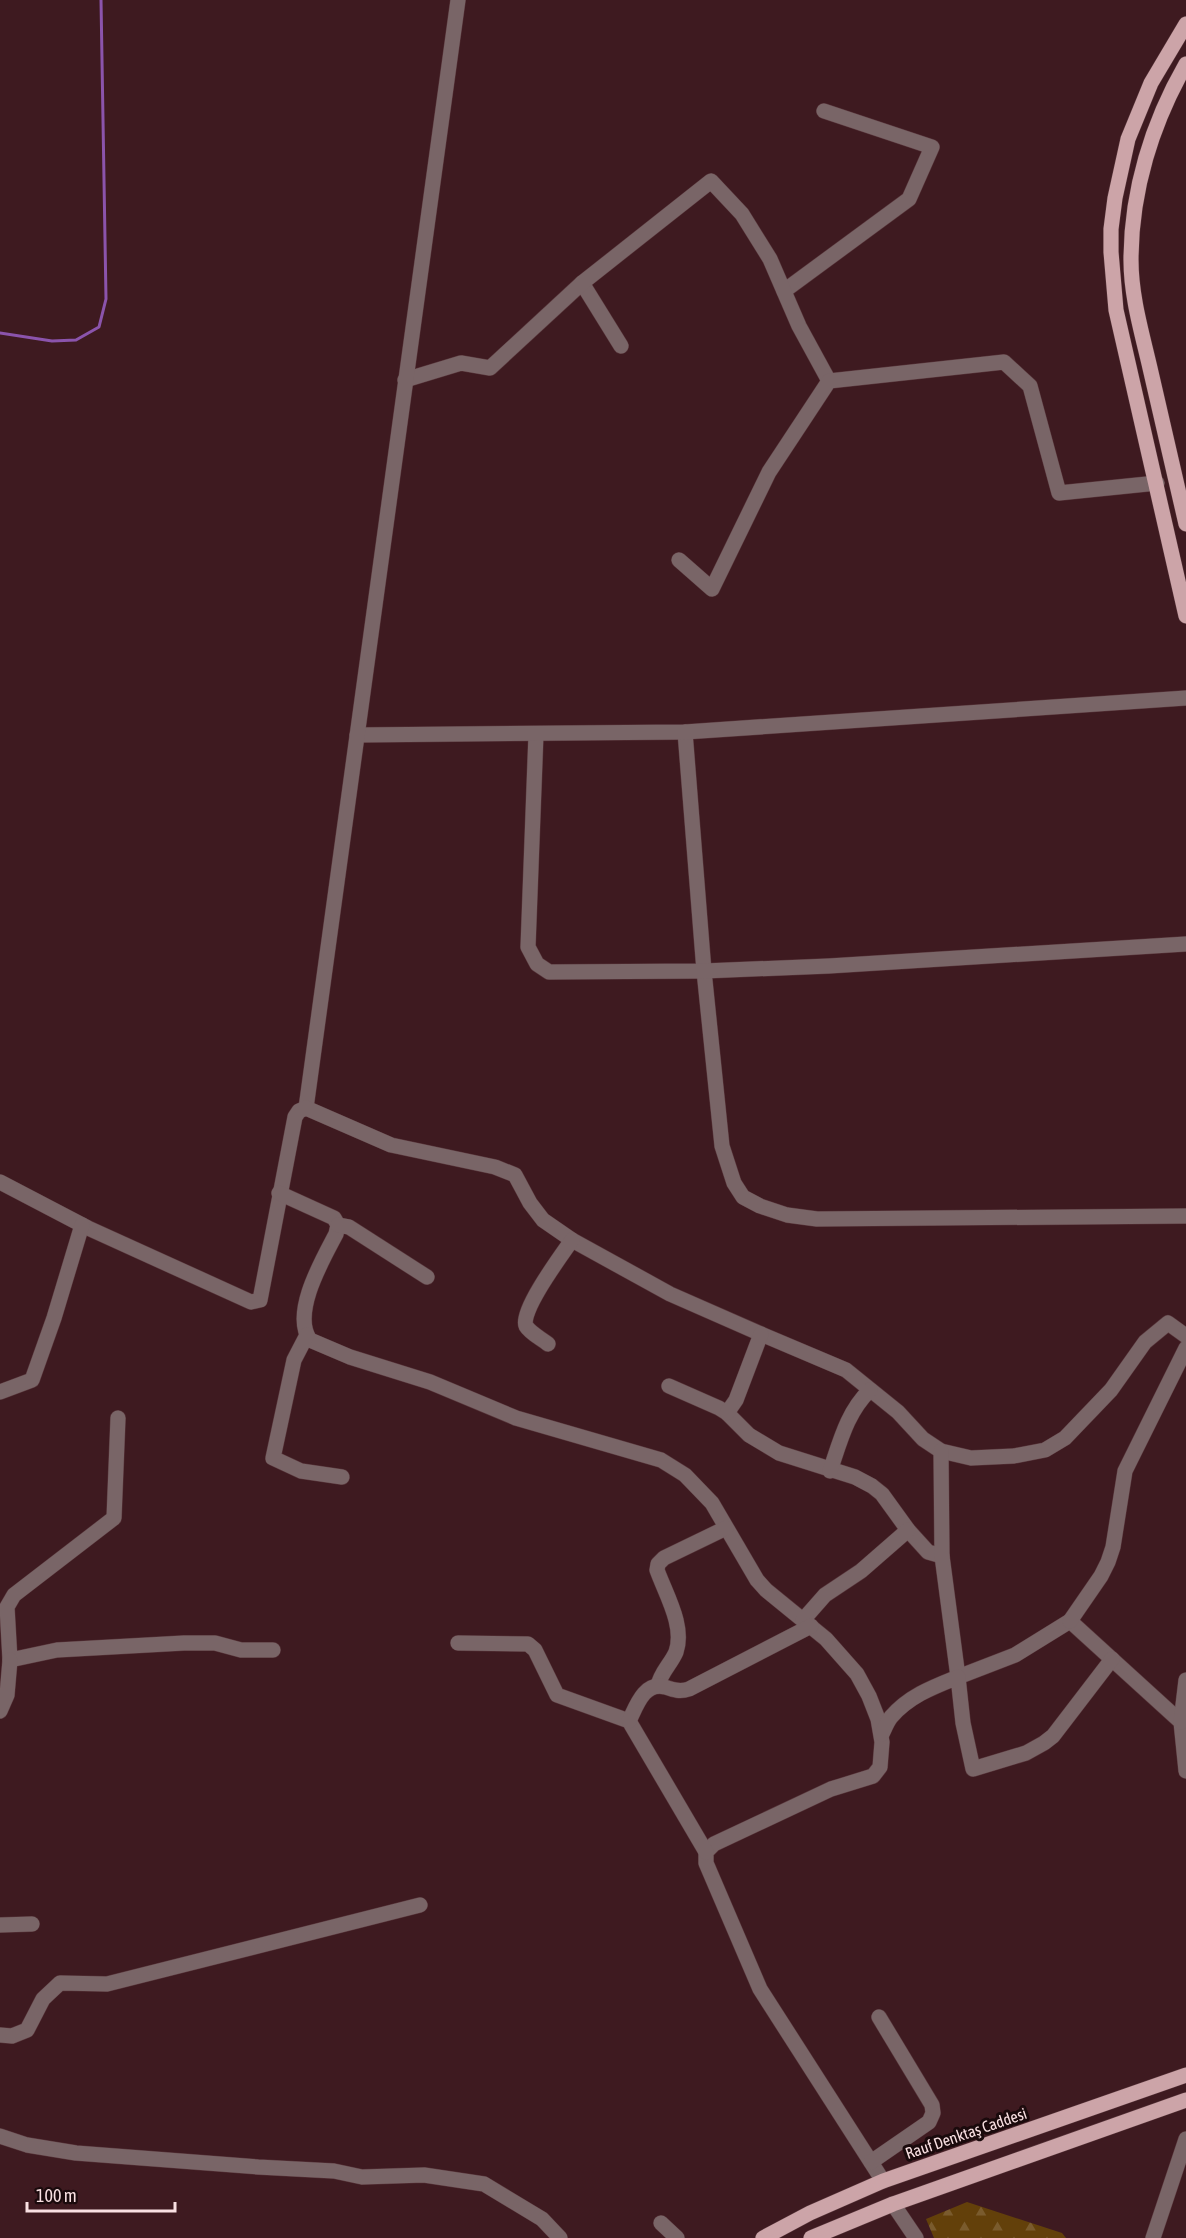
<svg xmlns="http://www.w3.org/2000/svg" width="1186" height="2238" viewBox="0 0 1186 2238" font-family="'Asap Condensed',sans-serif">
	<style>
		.forest { fill: url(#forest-firs) }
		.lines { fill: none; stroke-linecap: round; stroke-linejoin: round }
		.stream { stroke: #8b54ac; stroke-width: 3 }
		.minor-casing { stroke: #58363b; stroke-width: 16 }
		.major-casing { stroke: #58363b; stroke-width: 16 }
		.minor { stroke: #796567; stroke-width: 15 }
		.major { stroke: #cca4a8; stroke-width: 15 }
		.labels { text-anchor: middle; stroke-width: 6; stroke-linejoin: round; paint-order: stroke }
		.street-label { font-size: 16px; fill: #f9e0e2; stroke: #1a0a0c }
	</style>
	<defs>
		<pattern id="forest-firs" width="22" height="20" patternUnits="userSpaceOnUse" patternTransform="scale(1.5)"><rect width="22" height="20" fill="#63400a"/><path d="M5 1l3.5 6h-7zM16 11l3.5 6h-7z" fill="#7a5b2d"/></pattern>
	</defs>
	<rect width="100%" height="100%" fill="#3e1a20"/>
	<!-- forest -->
	<path class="forest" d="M967 2202 1062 2233 1066 2238H934L926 2219Z"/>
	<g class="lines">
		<!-- stream -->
		<path class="stream" d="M0 333 52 341 76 340 99 327 106 299 101 0"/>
		<!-- minor casing -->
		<g class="minor-casing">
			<g id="minor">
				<path d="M582 283 621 346"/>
				<path d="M784 291 909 199 932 147 824 111"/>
				<path d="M405 380 461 363 490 368 582 283 711 181 742 214 770 259 799 326 829 381"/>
				<path d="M679 560 712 589 769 472 829 381 1004 362 1030 386 1059 493 1157 483"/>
				<path d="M685 732 704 971 722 1146 734 1183 743 1197 760 1206 787 1215 817 1219 1186 1216"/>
				<path d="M536 734 528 947 537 964 549 972 704 971 829 966 1186 944"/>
				<path d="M357 735 685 732 1186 698"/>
				<path d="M306 1108 458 0"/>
				<path d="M0 1182 88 1228 251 1302 260 1300 295 1117 299 1111 306 1108 391 1145 495 1167 515 1175 530 1203 543 1220 572 1240 670 1294 761 1334 846 1370 898 1412 923 1439 941 1451 971 1458 1014 1456 1045 1450 1065 1438 1111 1390 1145 1342 1168 1323 1186 1336"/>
				<path d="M279 1193 334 1218 338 1225 336 1234C323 1259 291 1313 310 1340L350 1357 430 1382 516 1418 661 1460 685 1475 712 1503 757 1580 766 1590 826 1639 857 1674 869 1696 878 1719 882 1742 880 1767 873 1776 831 1789 714 1844 706 1852V1863L760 1989 883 2181"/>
				<path d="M338 1225 349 1227 427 1277"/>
				<path d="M307 1335 294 1360 273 1458 301 1471 342 1477"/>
				<path d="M548 1344C542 1339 530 1333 526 1326 519 1312 563 1253 572 1240"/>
				<path d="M669 1386 719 1408 727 1413 749 1435 779 1453 855 1477 872 1486 882 1494 908 1530 928 1552 942 1556"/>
				<path d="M0 1392 32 1380 54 1318 82 1225"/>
				<path d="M727 1413 736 1400 761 1334"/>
				<path d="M118 1418 114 1518 14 1595 7 1607 10 1660 57 1650 184 1643H215L241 1650H273"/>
				<path d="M941 1451 942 1556 958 1677 1015 1655 1070 1621 1181 1722 1186 1771"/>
				<path d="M830 1471C840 1442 847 1412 870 1390"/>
				<path d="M803 1620 825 1595 861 1571 908 1530"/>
				<path d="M1070 1621 1101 1576 1108 1562 1113 1547 1125 1471 1186 1348"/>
				<path d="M458 1643 528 1644 535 1650 557 1695 629 1721 706 1852"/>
				<path d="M658 1686C660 1673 671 1664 676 1652 685 1626 666 1595 657 1570L658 1564 664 1558 726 1528"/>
				<path d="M0 1711 7 1695 10 1660"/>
				<path d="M629 1721C636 1707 644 1681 665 1687 674 1690 680 1692 689 1689L811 1626"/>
				<path d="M1181 1722 1186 1680"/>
				<path d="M882 1734C885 1728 887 1722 891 1717 909 1696 933 1687 958 1677L963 1723 973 1769 1026 1753 1044 1743 1053 1736 1112 1659"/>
				<path d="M0 1925 32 1924"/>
				<path d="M0 2035 12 2036 27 2030 43 1999 60 1983 107 1984 420 1905"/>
				<path d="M0 2136 27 2145 76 2153 258 2167 334 2171 362 2177 424 2175 484 2184 542 2219 560 2238"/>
				<path d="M871 2162 929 2122 933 2113 932 2105 879 2017"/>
				<path d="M893 2204 916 2238"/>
				<path d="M661 2223 677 2238"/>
				<path d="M1153 2238 1186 2139"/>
			</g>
		</g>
		<!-- major casing -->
		<g class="major-casing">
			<g id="major">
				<path d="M1186 24 1151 83 1128 139 1115 198 1111 229V252L1116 310 1186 616"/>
				<path d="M1186 64C1152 123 1131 191 1131 260 1131 297 1142 333 1150 368 1162 420 1174 472 1186 524"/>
				<path d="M763 2238 810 2213 883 2181 1186 2075"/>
				<path d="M811 2238 893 2204 1186 2100"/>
			</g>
		</g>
		<!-- minor -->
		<use href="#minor" class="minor"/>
		<!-- major -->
		<use href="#major" class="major"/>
	</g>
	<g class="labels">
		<!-- street labels -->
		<g class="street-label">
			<text transform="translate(966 2133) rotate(-19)" y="6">Rauf Denktaş Caddesi</text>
		</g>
	</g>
	<!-- scale -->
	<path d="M27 2202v9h148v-9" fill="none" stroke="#f9e0e2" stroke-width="3"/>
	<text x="36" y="2202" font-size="18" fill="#f9e0e2" stroke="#1a0a0c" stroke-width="4.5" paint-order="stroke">100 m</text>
</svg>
